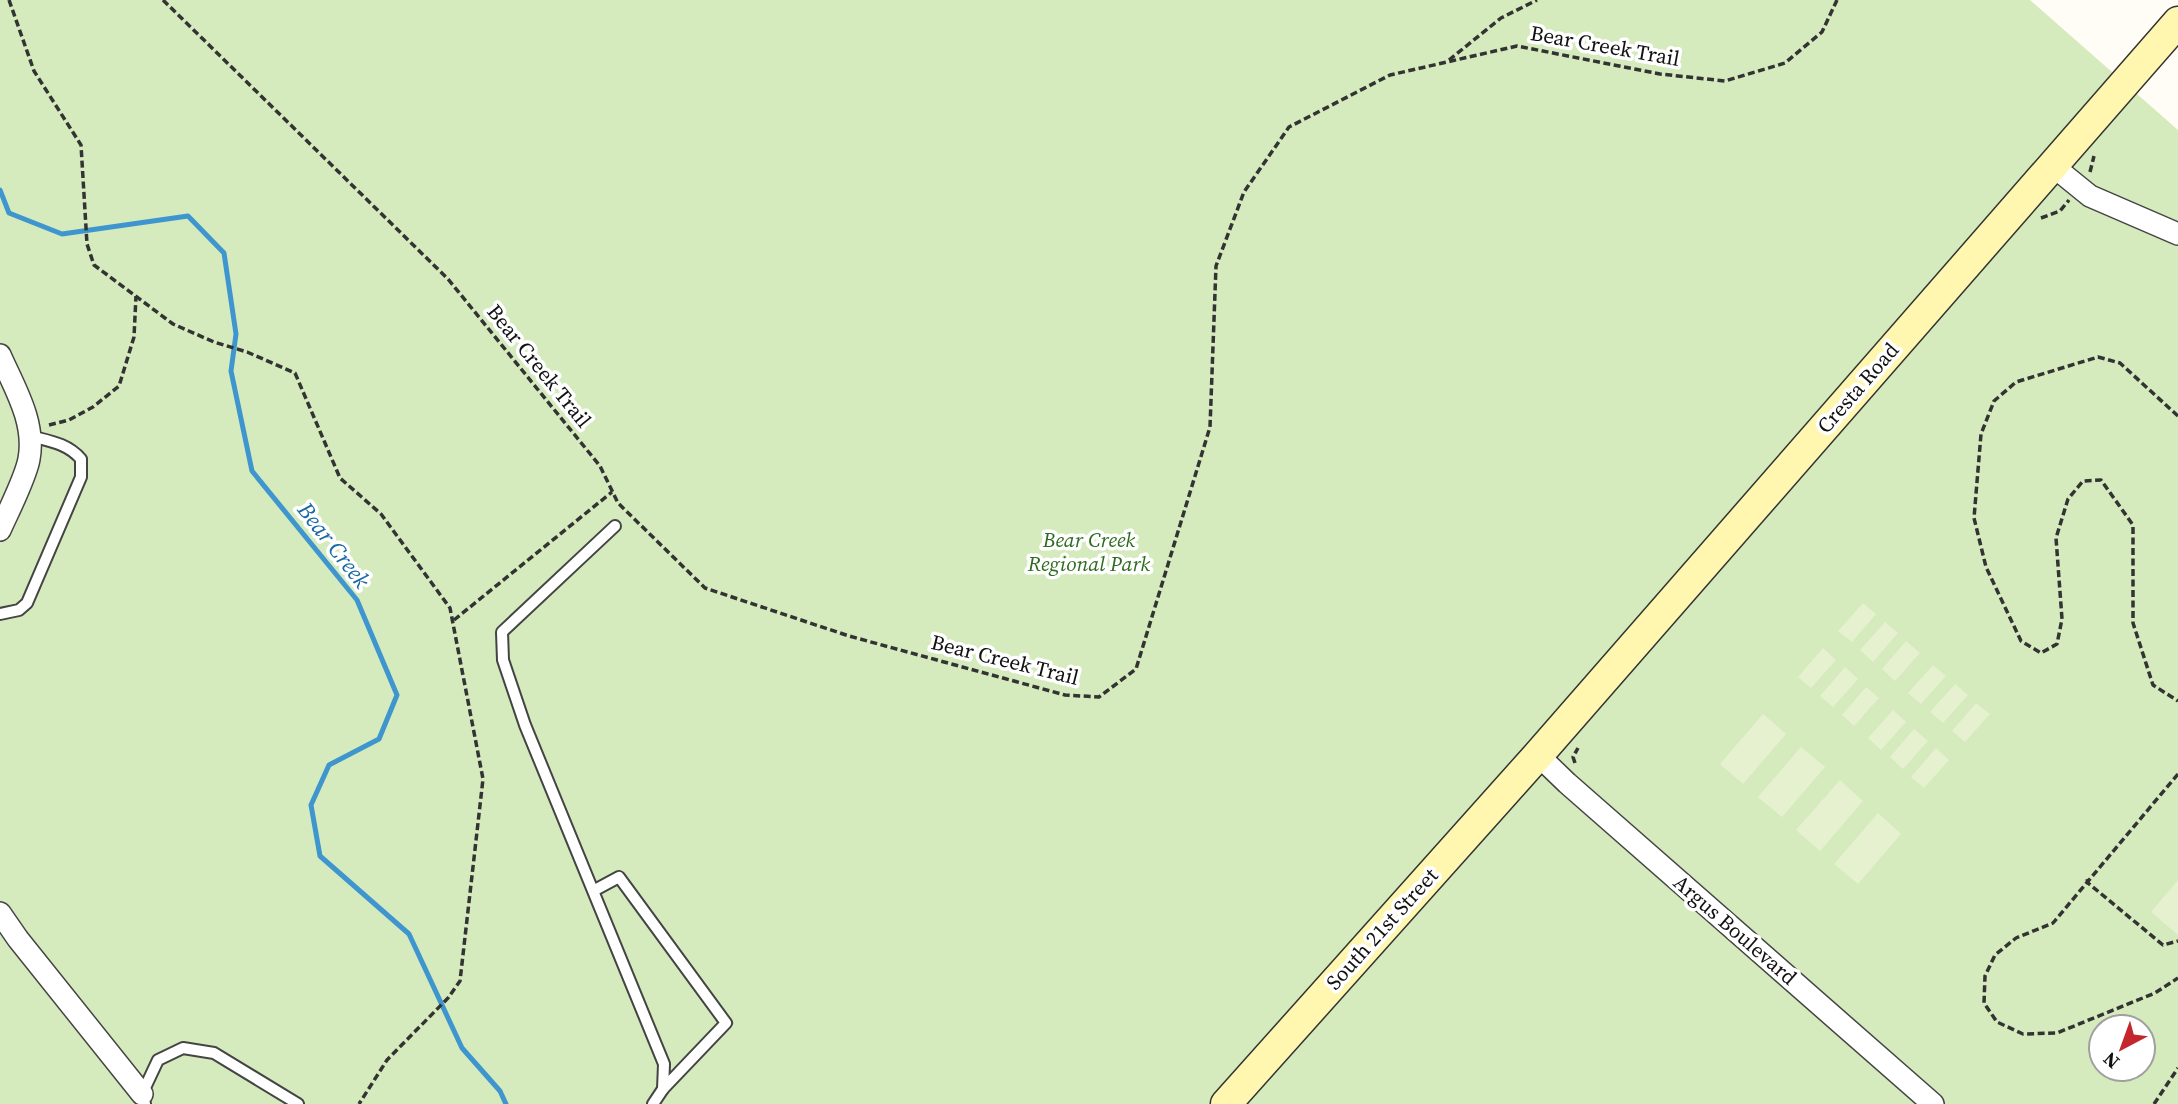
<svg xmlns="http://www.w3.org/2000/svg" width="2178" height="1104" viewBox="0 0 2178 1104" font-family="'Source Serif 4',serif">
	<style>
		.green { fill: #d5ebbd; fill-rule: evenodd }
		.pitch { fill: #e6f2cf }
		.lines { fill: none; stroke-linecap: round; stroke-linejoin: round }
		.stream { stroke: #3f96cf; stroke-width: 5 }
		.lane-casing { stroke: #444; stroke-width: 14 }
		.street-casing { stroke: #444; stroke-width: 24 }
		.secondary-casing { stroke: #333; stroke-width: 33 }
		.path { stroke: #333; stroke-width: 3.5; stroke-dasharray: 7 3.5; stroke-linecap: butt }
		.lane { stroke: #fff; stroke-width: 10 }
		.street { stroke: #fff; stroke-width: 21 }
		.secondary { stroke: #fff6b0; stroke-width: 30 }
		.labels { text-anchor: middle; stroke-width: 7; stroke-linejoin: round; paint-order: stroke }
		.street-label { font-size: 21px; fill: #111; stroke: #fff }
		.park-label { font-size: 21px; font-style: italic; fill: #2f6b1f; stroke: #fff }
		.water-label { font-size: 23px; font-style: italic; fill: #1768a6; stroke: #fff }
	</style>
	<rect width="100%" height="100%" fill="#fffdf5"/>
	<!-- green -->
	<path class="green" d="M0 0H2030L2178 130V1104H0ZM2101 1027H2143V1069H2101Z"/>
	<!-- pitch -->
	<g class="pitch">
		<path d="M1863 603 1876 614 1852 642 1838 631Z"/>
		<path d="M1885 622 1898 633 1873 662 1860 650Z"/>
		<path d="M1906 641 1920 653 1895 681 1882 669Z"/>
		<path d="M1823 648 1836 660 1811 688 1798 677Z"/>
		<path d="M1933 665 1946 676 1921 704 1908 693Z"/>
		<path d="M1845 667 1858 679 1833 707 1820 696Z"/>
		<path d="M1955 684 1968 695 1943 723 1930 712Z"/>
		<path d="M1866 687 1879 698 1854 726 1842 715Z"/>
		<path d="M1976 703 1990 714 1965 742 1952 731Z"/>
		<path d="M1893 710 1906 722 1881 750 1868 738Z"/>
		<path d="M1763 714 1786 734 1743 784 1720 764Z"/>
		<path d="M1914 729 1928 741 1903 769 1890 757Z"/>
		<path d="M1801 747 1825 767 1782 817 1758 797Z"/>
		<path d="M1936 748 1949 760 1924 788 1911 777Z"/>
		<path d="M1840 780 1863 801 1820 851 1796 830Z"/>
		<path d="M1878 813 1901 834 1858 884 1834 864Z"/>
		<path d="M2178 880V935L2151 912Z"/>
	</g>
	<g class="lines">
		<!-- stream -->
		<path class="stream" d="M0 190 9 213 62 234 188 216 224 253 236 334 231 371 252 471 357 600 397 695 379 739 329 765 311 805 320 856 409 934 462 1048 500 1091 506 1104"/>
		<!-- lane casing -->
		<g class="lane-casing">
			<g id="lane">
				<path d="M0 614 19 610 27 603 81 477V459C67 443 49 441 30 436"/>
				<path d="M593 891 619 877 726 1023 663 1089 664 1064 525 725 503 660 502 632 615 526"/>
				<path d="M145 1104 142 1094 158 1060 183 1048 214 1053 298 1104"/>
				<path d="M653 1104 663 1089"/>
			</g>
		</g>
		<!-- street casing -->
		<g class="street-casing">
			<g id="street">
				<path d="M2053 166 2090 196 2178 234"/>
				<path d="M0 355C14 387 36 422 29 459 26 477 8 512 0 530"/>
				<path d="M1538 755 1567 783 1933 1104"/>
				<path d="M0 913 18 939 142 1094"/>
			</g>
		</g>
		<!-- secondary casing -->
		<g class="secondary-casing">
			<path id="secondary" d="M1226 1104 1538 755 2178 22"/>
		</g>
		<!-- path -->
		<g class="path">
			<path d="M9 0 34 71 81 145 87 244 94 265 173 324 214 342 247 352 295 373 340 478 381 514 450 608 483 779 460 981 448 998 387 1060 359 1104"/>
			<path d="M163 0 448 279 600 466 618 503 705 588 849 636 1065 695 1099 697 1136 669 1210 427 1216 266 1244 192 1289 127 1390 75 1517 46 1660 74 1725 81 1785 63 1822 32 1837 0"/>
			<path d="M1449 60 1501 18 1537 0"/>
			<path d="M2090 172 2094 156"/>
			<path d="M2041 218 2060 211 2069 200"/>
			<path d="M2178 416 2120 363 2098 357 2016 382 1994 401 1981 434 1974 518 1986 567 2021 641 2041 653 2057 644 2062 619 2056 538 2068 499 2083 481 2101 480 2133 525V623L2153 685 2178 701"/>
			<path d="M49 425 69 420 93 407 119 386 134 337 136 296"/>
			<path d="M454 620 612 492"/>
			<path d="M1575 763 1573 757 1578 748"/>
			<path d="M2178 774 2053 923 2016 938 1995 955 1985 976 1984 1003 1997 1022 2023 1034 2057 1033 2155 993 2178 978"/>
			<path d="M2087 879 2088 883 2163 945 2178 941"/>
			<path d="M2154 1104 2178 1068"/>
		</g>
		<!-- lane -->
		<use href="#lane" class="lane"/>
		<!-- street -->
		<use href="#street" class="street"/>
		<!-- secondary -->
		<use href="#secondary" class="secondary"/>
	</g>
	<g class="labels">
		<!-- street labels -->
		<g class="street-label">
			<text transform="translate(1605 46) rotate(10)" y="7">Bear Creek Trail</text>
			<text transform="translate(539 366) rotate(51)" y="7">Bear Creek Trail</text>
			<text transform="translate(1858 388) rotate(-49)" y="7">Cresta Road</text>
			<text transform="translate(1005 660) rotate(14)" y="7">Bear Creek Trail</text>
			<text transform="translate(1382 929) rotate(-48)" y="7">South 21st Street</text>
			<text transform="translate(1735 930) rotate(41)" y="7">Argus Boulevard</text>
		</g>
		<!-- park labels -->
		<g class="park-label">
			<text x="1089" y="547">Bear Creek<tspan x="1089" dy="24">Regional Park</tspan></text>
		</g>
		<!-- water labels -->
		<g class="water-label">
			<text transform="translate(334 545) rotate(52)" y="8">Bear Creek</text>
		</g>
	</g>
	<!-- north arrow -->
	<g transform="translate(2122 1048) rotate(221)"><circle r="33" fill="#ffffff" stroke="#a0a0a0" stroke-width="2"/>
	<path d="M0-5L12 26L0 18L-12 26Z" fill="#c4262e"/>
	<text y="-10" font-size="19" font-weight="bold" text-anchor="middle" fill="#111111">N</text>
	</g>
</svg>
